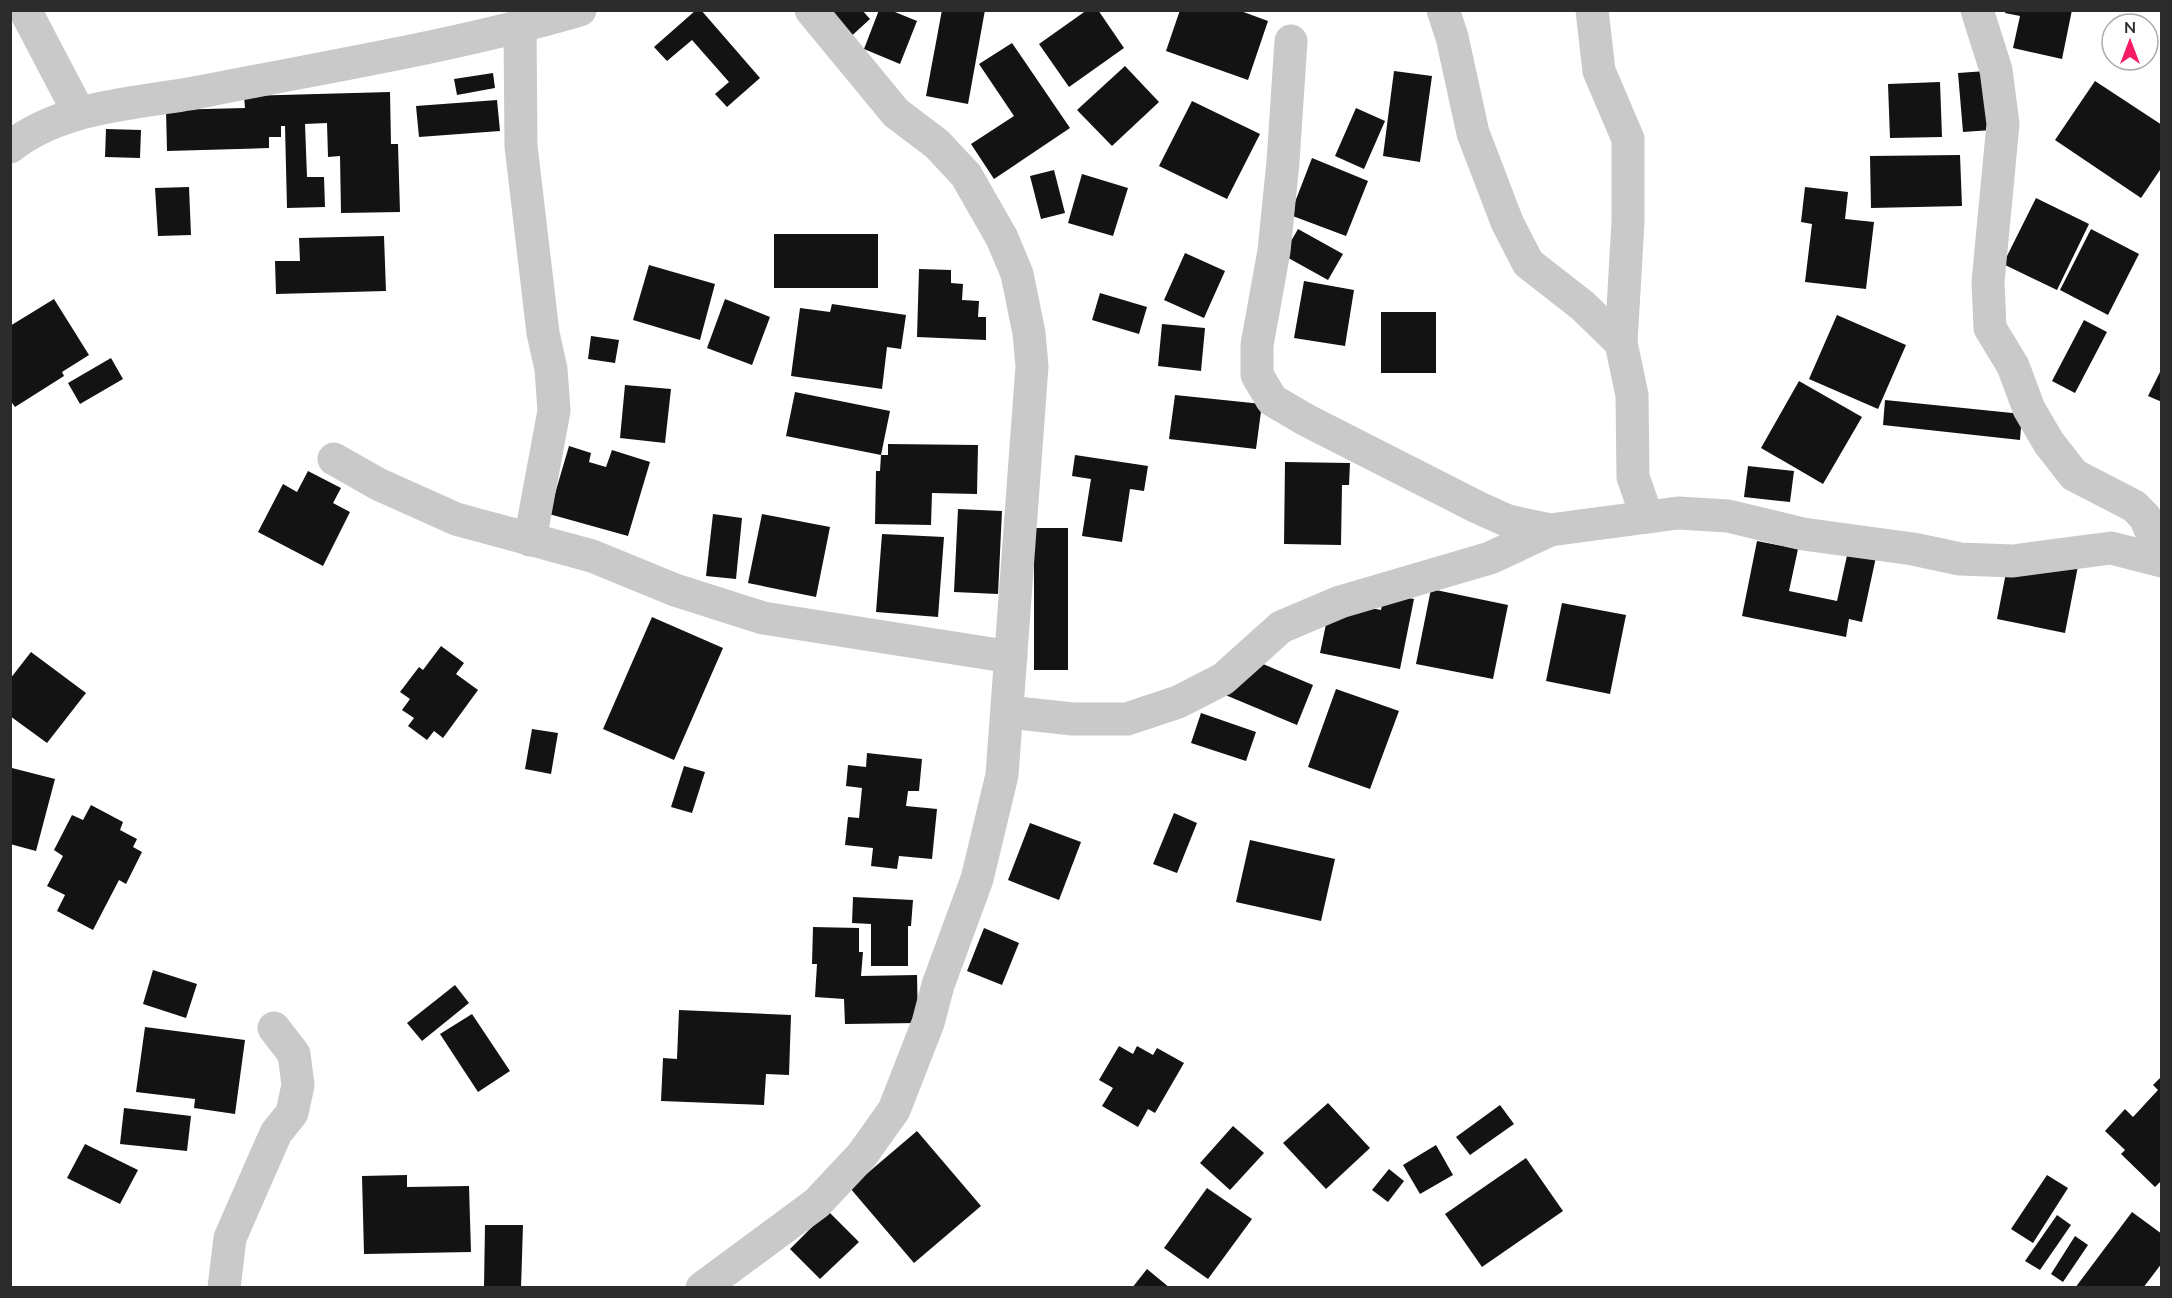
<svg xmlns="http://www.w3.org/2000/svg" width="2172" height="1298" viewBox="0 0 2172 1298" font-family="Mulish,sans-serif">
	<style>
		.building { fill: #131313 }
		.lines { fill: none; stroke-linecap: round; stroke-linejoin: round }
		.street { stroke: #c9c9c9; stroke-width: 33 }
	</style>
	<rect width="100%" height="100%" fill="#fff"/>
	<!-- building -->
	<g class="building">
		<path d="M696 10H701L760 78 727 107 715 94 729 82 692 40 667 61 654 47Z"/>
		<path d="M819 10H862L870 19 846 41Z"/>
		<path d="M879 10H890L917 21 900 64 864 49Z"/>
		<path d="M942 10H985L968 104 926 96Z"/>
		<path d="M1087 10H1098L1124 48 1069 87 1039 44Z"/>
		<path d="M1180 10H1238L1268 21 1248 80 1166 51Z"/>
		<path d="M2006 10H2072L2062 59 2013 48 2020 16 2005 13Z"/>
		<path d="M1012 43 1070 128 994 179 971 144 1014 116 979 64Z"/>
		<path d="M1125 66 1159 102 1112 146 1077 110Z"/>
		<path d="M1394 71 1432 76 1420 162 1383 156Z"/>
		<path d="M1986 71 1992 130 1963 132 1958 73Z"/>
		<path d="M493 73 495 88 457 95 454 79Z"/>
		<path d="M2095 81 2162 125V167L2141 198 2055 140Z"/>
		<path d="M1940 82 1942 137 1890 138 1888 84Z"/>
		<path d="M390 92 391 144H398L400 212 341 213 340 156 328 157 327 123 305 124 307 177H324L325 207 287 208 285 126H281V137H269V148L167 151 166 110 245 108 244 96Z"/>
		<path d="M497 100 500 131 419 137 416 106Z"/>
		<path d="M1192 101 1260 134 1227 199 1159 166Z"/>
		<path d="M1356 108 1385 121 1364 169 1335 156Z"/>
		<path d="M106 129 141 130 140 158 105 157Z"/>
		<path d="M1960 155 1962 206 1871 208 1870 156Z"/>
		<path d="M1312 158 1368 181 1346 236 1290 215Z"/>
		<path d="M1054 170 1065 213 1041 219 1030 176Z"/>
		<path d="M1082 174 1128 188 1113 236 1068 223Z"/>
		<path d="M189 187 191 235 158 236 155 188Z"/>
		<path d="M1805 187 1848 192 1845 219 1874 222 1866 289 1805 282 1812 224 1801 222Z"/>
		<path d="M2036 198 2089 224 2057 290 2003 264Z"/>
		<path d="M1298 229 1343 254 1328 280 1283 255Z"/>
		<path d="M2091 229 2139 254 2108 315 2060 290Z"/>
		<rect x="774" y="234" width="104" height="54"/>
		<path d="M384 236 386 291 276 294 275 261H300L299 238Z"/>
		<path d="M1185 253 1225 271 1204 318 1164 300Z"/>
		<path d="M649 265 715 284 700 340 633 320Z"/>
		<path d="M919 269 951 270V283L963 284 962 300 979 301 978 317H986V340L917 337Z"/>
		<path d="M1304 281 1354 290 1345 346 1294 338Z"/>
		<path d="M1100 293 1147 307 1139 334 1092 320Z"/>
		<path d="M54 299 89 355 62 372 64 376 15 407 10 400V326Z"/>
		<path d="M725 299 770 317 752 365 707 348Z"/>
		<path d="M832 304 906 315 901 349 887 347 882 389 791 376 800 308 830 312Z"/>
		<rect x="1381" y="312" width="55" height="61"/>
		<path d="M1837 315 1906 345 1878 409 1809 379Z"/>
		<path d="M2084 320 2107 332 2075 393 2052 381Z"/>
		<path d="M1162 324 1205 328 1201 371 1158 366Z"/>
		<path d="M591 336 619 340 615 363 588 359Z"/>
		<path d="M111 358 123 379 80 404 68 383Z"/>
		<path d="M2162 368V402L2148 396Z"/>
		<path d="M1799 381 1862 417 1823 484 1761 448Z"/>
		<path d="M625 385 671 389 665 443 620 438Z"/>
		<path d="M795 392 890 411 881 455 786 436Z"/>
		<path d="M1175 395 1262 404 1256 449 1169 439Z"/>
		<path d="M1885 400 2022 414 2020 440 1883 425Z"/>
		<path d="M888 444 978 445 977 494 932 493 931 525 875 524 876 471H880L881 455H888Z"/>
		<path d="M569 446 591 453 589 462 606 467 612 450 650 462 628 536 549 514Z"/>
		<path d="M1075 455 1148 466 1144 491 1130 489 1122 542 1082 536 1091 479 1072 476Z"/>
		<path d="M1285 462 1350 463 1349 485H1342L1341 545 1284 544Z"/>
		<path d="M1748 466 1794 471 1790 502 1744 497Z"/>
		<path d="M308 471 341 488 333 503 350 512 323 566 258 532 283 484 297 492Z"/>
		<path d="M958 509 1002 511 998 594 954 592Z"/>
		<path d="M713 514 742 518 736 579 706 576Z"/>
		<path d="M762 514 830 527 816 597 748 583Z"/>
		<rect x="1034" y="528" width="34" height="142"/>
		<path d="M882 534 944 537 938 617 876 612Z"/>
		<path d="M1757 541 1798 549 1789 591 1837 601 1848 551 1876 557 1862 622 1849 619 1846 637 1742 616Z"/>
		<path d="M2010 552 2078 566 2065 633 1997 619Z"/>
		<path d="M1431 589 1508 605 1493 679 1416 664Z"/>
		<path d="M1384 594 1414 599 1400 669 1320 653 1331 600 1381 610Z"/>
		<path d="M1562 603 1626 615 1610 694 1546 681Z"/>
		<path d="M652 617 723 648 674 760 603 729Z"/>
		<path d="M441 646 464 663 456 674 478 690 443 738 434 731 427 740 408 726 414 718 402 710 410 699 400 692 419 667 423 670Z"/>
		<path d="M31 652 86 693 47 743 10 716V679Z"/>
		<path d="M1239 654 1313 685 1297 725 1223 694Z"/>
		<path d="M1336 689 1399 711 1370 789 1308 767Z"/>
		<path d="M1201 713 1256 732 1246 761 1191 743Z"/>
		<path d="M532 729 558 733 551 774 525 769Z"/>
		<path d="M867 753 922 759 919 791H908L906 806 937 809 932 859 899 856 897 869 871 866 873 848 845 845 848 817 859 818 862 788 846 786 848 765 866 767Z"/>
		<path d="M684 766 705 772 692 813 671 807Z"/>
		<path d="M12 768 55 779 36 851 10 844Z"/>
		<path d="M91 805 123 822 120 830 137 839 133 847 142 852 126 884 119 880 93 930 57 911 65 895 47 886 63 856 54 850 72 815 83 820Z"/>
		<path d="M1174 813 1197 823 1177 873 1153 864Z"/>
		<path d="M1030 823 1081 842 1059 900 1008 880Z"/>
		<path d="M1250 840 1335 859 1321 921 1236 902Z"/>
		<path d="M853 897 913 900 911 926H908V966H871V924L852 923Z"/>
		<path d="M813 927 859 928V952H863L861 976 917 975 918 1023 845 1024 844 999 815 997 817 964H812Z"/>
		<path d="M984 928 1019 943 1002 985 967 971Z"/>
		<path d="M153 970 197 984 186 1018 143 1004Z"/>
		<path d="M455 985 469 1003 422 1041 407 1023Z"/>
		<path d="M679 1010 791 1015 789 1075 766 1074 764 1105 661 1101 663 1058 677 1059Z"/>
		<path d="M472 1014 510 1071 478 1092 440 1034Z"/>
		<path d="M145 1027 245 1040 235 1114 194 1108 195 1099 136 1092Z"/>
		<path d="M1119 1046 1133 1054 1137 1046 1153 1055 1157 1048 1184 1063 1155 1113 1148 1109 1138 1127 1102 1106 1113 1088 1099 1080Z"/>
		<path d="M2162 1076V1180L2155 1187 2121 1154 2125 1150 2105 1131 2125 1109 2133 1117 2158 1090 2153 1085Z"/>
		<path d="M1328 1103 1370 1148 1326 1189 1283 1143Z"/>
		<path d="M1500 1105 1514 1124 1470 1155 1456 1137Z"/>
		<path d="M124 1108 191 1116 187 1151 120 1144Z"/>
		<path d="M1233 1126 1264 1153 1230 1190 1200 1163Z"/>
		<path d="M917 1131 981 1206 914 1263 850 1188Z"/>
		<path d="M85 1144 138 1170 120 1204 67 1178Z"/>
		<path d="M1436 1145 1453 1175 1420 1194 1403 1165Z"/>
		<path d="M1526 1158 1563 1211 1482 1267 1445 1214Z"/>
		<path d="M1389 1169 1404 1181 1388 1202 1372 1190Z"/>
		<path d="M407 1175V1187L469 1186 471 1252 364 1254 362 1176Z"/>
		<path d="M2047 1175 2068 1188 2033 1243 2011 1229Z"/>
		<path d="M1207 1188 1252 1219 1208 1279 1164 1248Z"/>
		<path d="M828 1211 859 1242 820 1279 790 1249Z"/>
		<path d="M2132 1212 2162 1234V1263L2143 1288H2075Z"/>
		<path d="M2057 1215 2071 1225 2040 1270 2025 1261Z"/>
		<path d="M485 1225H523L521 1288 484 1287Z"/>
		<path d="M2075 1236 2088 1245 2063 1282 2051 1274Z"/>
		<path d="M1147 1269 1170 1288H1132Z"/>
	</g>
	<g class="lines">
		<!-- street -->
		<g class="street">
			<path d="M25 10 79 113"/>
			<path d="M1443 10 1452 37 1473 133 1507 222 1528 263 1583 306 1621 343 1632 395 1633 477 1647 517"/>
			<path d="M1592 10 1599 71 1628 139V222L1621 343"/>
			<path d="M1977 10 1996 70 2003 124 1988 282 1990 328 2013 366 2029 409 2049 443 2074 475 2134 506 2145 517 2162 557"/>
			<path d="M520 28 521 146 543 333 551 369 554 411 530 540"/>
			<path d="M1291 41 1283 162 1274 251 1257 345V375L1272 400 1306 420 1477 507 1508 521 1550 530 1678 513 1728 516 1803 534 1913 549 1960 559 2013 561 2111 548 2162 561"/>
			<path d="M10 147C64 104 140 104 205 91 330 66 457 46 580 10"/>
			<path d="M334 459 378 484 456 519 592 556 675 590 763 618 1011 657"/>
			<path d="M1008 712 1073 719H1127L1178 702 1223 679 1281 627 1340 602 1490 558 1550 530"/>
			<path d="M224 1288 230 1238 276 1133 292 1113 298 1085 294 1054 274 1028"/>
			<path d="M702 1288 817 1203 862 1155 894 1110 928 1023 938 985 977 879 1002 775 1032 366 1029 333 1017 274 1002 238 966 175 937 144 896 113 811 10"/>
		</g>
	</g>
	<!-- border -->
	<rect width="2172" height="1298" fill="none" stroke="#2c2c2c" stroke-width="24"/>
	<!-- north arrow -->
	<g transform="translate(2130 42)"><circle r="28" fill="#ffffff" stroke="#ababab" stroke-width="1.5"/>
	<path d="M0-4.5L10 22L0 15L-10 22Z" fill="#f61b66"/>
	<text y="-9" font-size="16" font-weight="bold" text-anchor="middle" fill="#2c2c2c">N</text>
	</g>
</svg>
